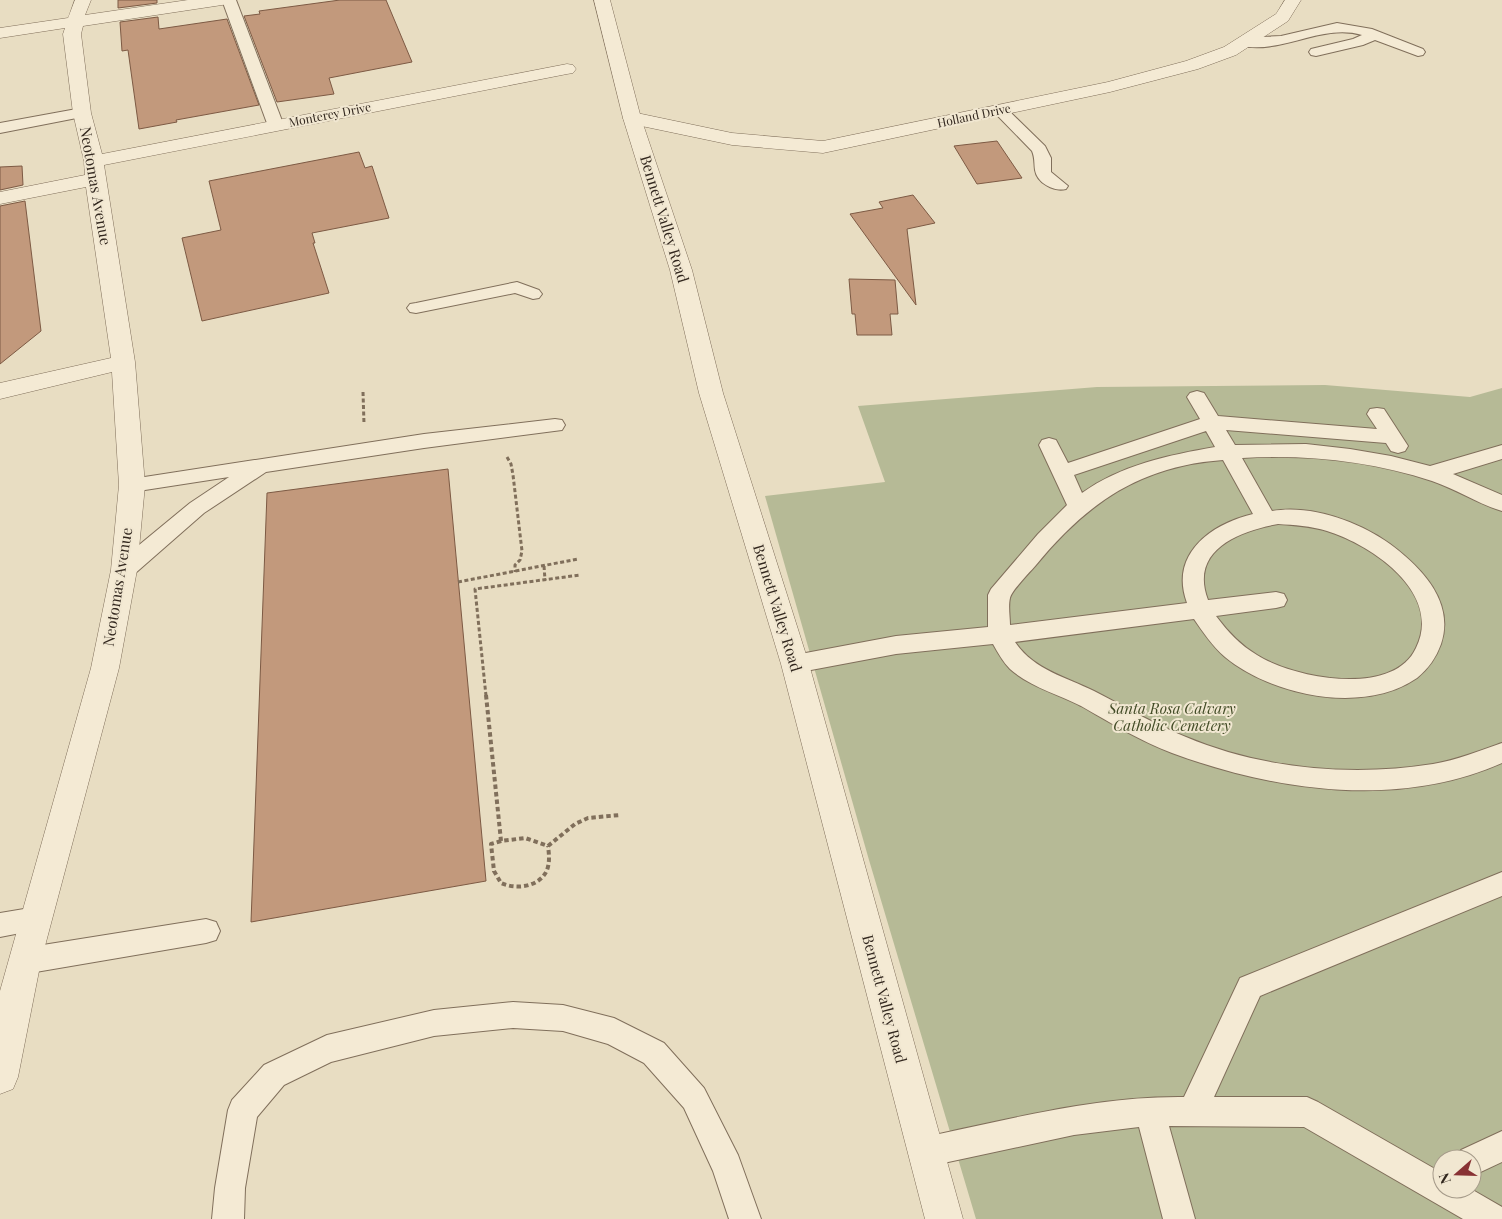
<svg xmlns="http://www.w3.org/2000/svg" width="1502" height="1219" viewBox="0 0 1502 1219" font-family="'Playfair Display',serif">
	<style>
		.cemetery { fill: #b6ba96; fill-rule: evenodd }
		.building { fill: #c2997c; stroke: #7d5a44 }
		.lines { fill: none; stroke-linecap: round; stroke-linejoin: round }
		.service-casing { stroke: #806f5b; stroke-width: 2 }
		.minor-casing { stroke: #806f5b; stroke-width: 1 }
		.tertiary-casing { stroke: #806f5b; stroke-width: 1 }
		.path-far1 { stroke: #806f5b; stroke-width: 3; stroke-dasharray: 4 2.5; stroke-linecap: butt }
		.path { stroke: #806f5b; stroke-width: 4; stroke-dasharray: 4.5 3; stroke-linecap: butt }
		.service { fill: #f4ead4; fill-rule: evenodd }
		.minor { fill: #f4ead4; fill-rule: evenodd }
		.tertiary { fill: #f4ead4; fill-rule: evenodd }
		.labels { text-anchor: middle; stroke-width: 4; stroke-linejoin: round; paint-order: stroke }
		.far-street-label { font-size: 12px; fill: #32271e; stroke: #f1e7d1 }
		.street-label { font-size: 15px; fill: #32271e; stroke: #f1e7d1 }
		.park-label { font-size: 15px; font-style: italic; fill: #434c27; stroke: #f1e7d1 }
	</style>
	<rect width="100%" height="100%" fill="#e8ddc2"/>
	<!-- cemetery -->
	<path class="cemetery" d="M1325 385 1470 397 1502 388V1219H976L869 860 765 496 885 482 858 406 1097 387ZM1442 1159H1472V1189H1442Z"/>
	<!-- building -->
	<g class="building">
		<path d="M118 0H157V3L118 8Z"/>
		<path d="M340 0H386L412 62 329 78 334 94 277 102 244 16 260 14 259 11Z"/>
		<path d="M158 17 159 29 227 19 259 105 176 120 177 122 139 129 128 50 122 51 120 22Z"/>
		<path d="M997 141 1022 178 977 184 954 146Z"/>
		<path d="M359 152 365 168 372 166 389 218 312 233 315 243H313L329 293 202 321 182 238 221 230 209 181Z"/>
		<path d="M22 166 23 185 0 190V167Z"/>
		<path d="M913 195 935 223 907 229 916 305 850 214 883 208 879 202Z"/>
		<path d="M25 201 41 331 0 364V206Z"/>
		<path d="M849 279 895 280 898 314H890L892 335H857L855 314H852Z"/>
		<path d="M448 469 486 881 251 922 267 493Z"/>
	</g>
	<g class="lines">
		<!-- service casing -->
		<g class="service-casing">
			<g id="service">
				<path d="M222 0H236L284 126 281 129H271L268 126Z"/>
				<path d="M1337 23 1372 29 1423 49 1425 52 1423 55 1418 56 1375 40 1363 45 1316 56 1311 55 1309 52 1311 49 1353 39 1362 35C1320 23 1281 56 1238 45L1236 42 1238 39 1243 38 1281 36Z"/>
				<path d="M1000 105 1005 107 1045 146 1051 158V172L1068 186 1066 189C1054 192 1037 183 1035 170 1034 163 1035 158 1032 151L992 110 995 107Z"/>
				<path d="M82 108 87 110 90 113 87 116 0 133V123Z"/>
				<path d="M517 282 539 290 542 294 539 298 533 299 515 293 416 313 410 312 407 308 410 304 416 303Z"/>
				<path d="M1197 391 1204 393 1218 416 1377 429 1367 414 1370 409 1377 408 1384 409 1408 446 1405 451 1398 453 1391 451 1386 443 1226 430 1235 445 1306 444 1350 449 1391 456 1430 466 1502 445V459L1453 474 1502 495V511C1478 504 1456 489 1432 481 1372 461 1305 454 1242 458L1272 511C1311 504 1360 522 1390 544 1422 568 1455 602 1441 644 1436 658 1428 669 1417 678 1364 715 1272 696 1225 657 1212 646 1203 632 1194 619L1015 642C1034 670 1066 677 1094 691 1125 707 1154 724 1186 737 1262 769 1352 777 1433 764 1457 760 1479 751 1502 743V763C1398 809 1275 791 1172 753 1140 741 1111 723 1081 706 1058 694 1030 687 1010 669 1003 662 998 653 993 644L896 654 795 673 787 670 783 664 787 658 795 655 896 636 988 627V595L991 589 1038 534 1067 505 1039 445 1042 440 1049 438 1056 440 1068 463 1200 419 1187 397 1190 393ZM1206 431 1215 447C1169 455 1121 465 1082 493L1074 475ZM1223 460 1253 514C1211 524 1169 554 1187 603L1010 625C1010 617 1008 606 1010 598 1012 590 1030 572 1036 565 1087 503 1140 466 1223 460ZM1278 524C1294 525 1311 526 1327 531 1372 545 1443 593 1416 648 1393 698 1293 678 1257 655 1240 645 1228 632 1216 616L1276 608 1284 606 1287 600 1284 594 1276 592 1208 600C1189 550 1239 531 1278 524Z"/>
				<path d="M555 419 562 420 565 425 562 430 424 448 266 472 204 513 132 576 124 578 116 576 113 570 116 564 190 503 229 477 132 492 125 490 122 485 125 480 424 434Z"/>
				<path d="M1502 872V896L1260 996 1214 1097H1307L1318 1102 1442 1173V1189H1471L1502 1207V1219H1463L1304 1127 1169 1126 1195 1219H1163L1139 1127 1074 1135 925 1167 914 1163 910 1152 914 1141 925 1137C1011 1119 1096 1096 1184 1097L1240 978Z"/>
				<path d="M36 907 46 910 50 919 46 928 0 937V913Z"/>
				<path d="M206 919 216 922 220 931 216 940 206 943 24 974 14 970 10 961 14 952 24 948Z"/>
				<path d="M513 1002 563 1005 614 1018 664 1043 704 1088 738 1155 761 1219H729L713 1171 684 1108 644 1063 608 1044 563 1031 513 1028 434 1036 331 1062 284 1085 257 1117 245 1188 244 1219H212L215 1188 228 1110 232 1100 264 1065 327 1035 434 1010Z"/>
				<path d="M1502 1131V1162L1472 1176V1159H1458L1461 1150Z"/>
			</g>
		</g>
		<!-- minor casing -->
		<g class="minor-casing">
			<g id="minor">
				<path d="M75 0H91L85 15 188 0H230L228 4 222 5 83 26 81 34 91 113 102 154 567 64 573 65 576 69 573 73 567 74 104 165 135 362 145 485 137 570 119 668 41 961 18 1077 13 1089 0 1094V991L91 668 111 570 119 485 112 372 0 399V383L111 358 86 187 0 204V192L85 175 84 161 73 113 63 34 65 28 0 38V28L68 18Z"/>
				<path d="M1285 0H1301L1288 21 1236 55 1198 69 1110 92 823 153 732 145 632 124 625 122 623 118 625 114 632 112 732 133 823 141 1108 82 1186 61 1224 47 1276 14Z"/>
			</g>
		</g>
		<!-- tertiary casing -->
		<g class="tertiary-casing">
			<path id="tertiary" d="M594 0H610L641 118 692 270 723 393 809 664 963 1219H925L781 664 699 393 670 270 623 118Z"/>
		</g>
		<!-- path-far1 -->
		<g class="path-far1">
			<path d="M363 392 364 424"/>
			<path d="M507 457 511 464 513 475 522 551 520 560 515 565V572"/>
			<path d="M544 566 545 580"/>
			<path d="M458 582 578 559"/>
			<path d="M486 696 475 589 580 575"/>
		</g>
		<!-- path -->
		<g class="path">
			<path d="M486 695 501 841 525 838 548 846"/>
			<path d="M501 841 491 844 494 871 501 883C516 890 540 887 547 870 550 862 549 854 548 846"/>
			<path d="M548 846 575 824 588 818 620 815"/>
		</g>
		<!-- service -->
		<use href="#service" class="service"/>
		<!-- minor -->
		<use href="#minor" class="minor"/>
		<!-- tertiary -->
		<use href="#tertiary" class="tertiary"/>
	</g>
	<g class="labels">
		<!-- far-street labels -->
		<g class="far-street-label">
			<text transform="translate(330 115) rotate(-11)" y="4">Monterey Drive</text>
			<text transform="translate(974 116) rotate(-12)" y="4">Holland Drive</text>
		</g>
		<!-- street labels -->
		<g class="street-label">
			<text transform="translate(95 186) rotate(80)" y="5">Neotomas Avenue</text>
			<text transform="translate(664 219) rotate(73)" y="5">Bennett Valley Road</text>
			<text transform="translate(118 587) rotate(-81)" y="5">Neotomas Avenue</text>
			<text transform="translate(777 608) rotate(73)" y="5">Bennett Valley Road</text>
			<text transform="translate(884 999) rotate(75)" y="5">Bennett Valley Road</text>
		</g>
		<!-- park labels -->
		<g class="park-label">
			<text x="1172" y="714">Santa Rosa Calvary<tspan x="1172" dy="17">Catholic Cemetery</tspan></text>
		</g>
	</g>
	<!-- north arrow -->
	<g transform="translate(1457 1174) rotate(250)"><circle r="24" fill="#f1e7d1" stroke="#a59a89"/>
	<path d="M0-4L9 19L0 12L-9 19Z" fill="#883234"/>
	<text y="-8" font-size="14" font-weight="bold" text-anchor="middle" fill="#32271e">N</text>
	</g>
</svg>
